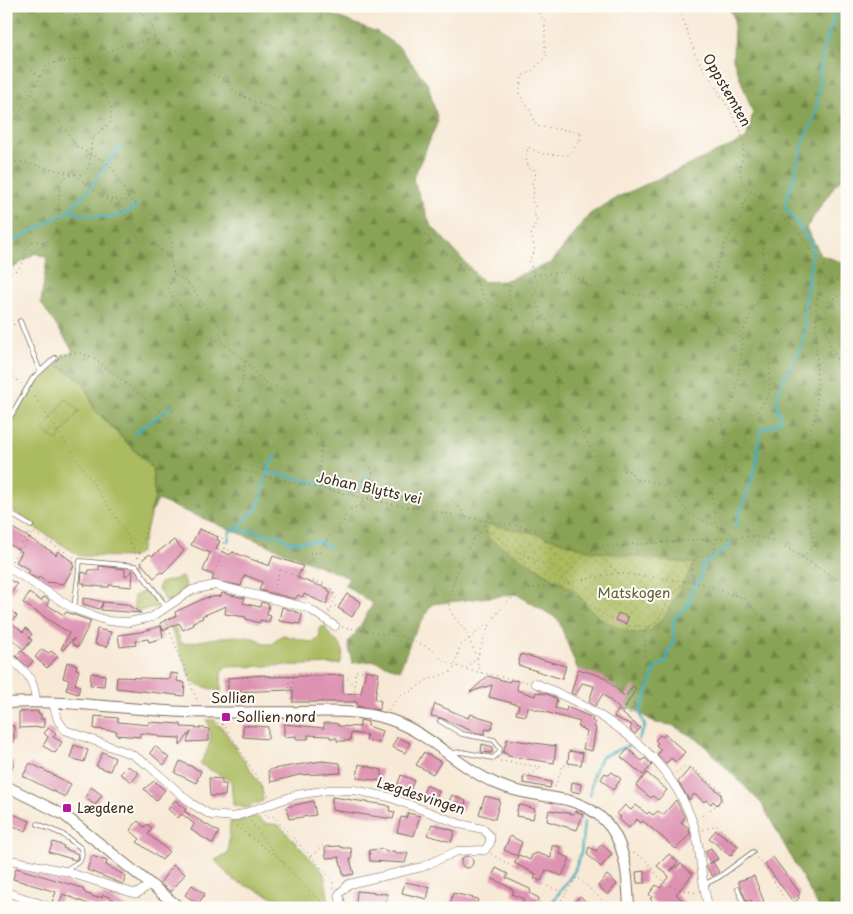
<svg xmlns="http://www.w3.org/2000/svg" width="853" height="914" viewBox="0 0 853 914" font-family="'Playpen Sans',sans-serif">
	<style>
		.grass { fill: #abbb5e; stroke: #73723e }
		.forest { fill: url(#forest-firs); stroke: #62663a }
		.park { fill: url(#park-crowns); stroke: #73723e }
		.garden { fill: url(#garden-dots); stroke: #73723e }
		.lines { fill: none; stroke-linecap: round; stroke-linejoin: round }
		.stream { stroke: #40afbc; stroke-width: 2.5 }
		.building { fill: #de92b2 }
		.service-casing { stroke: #7d6d5e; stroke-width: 5.5 }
		.minor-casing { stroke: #7d6d5e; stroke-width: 9 }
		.tertiary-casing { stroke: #7d6d5e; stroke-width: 12 }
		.path { stroke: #7d6d5e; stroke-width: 1; stroke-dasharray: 1 4; stroke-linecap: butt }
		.service { stroke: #fff; stroke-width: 4 }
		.minor { stroke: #fff; stroke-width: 8 }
		.tertiary { stroke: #fff; stroke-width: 10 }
		.poi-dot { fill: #b5179e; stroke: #fdfcf7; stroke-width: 2 }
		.labels { text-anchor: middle; stroke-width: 4; stroke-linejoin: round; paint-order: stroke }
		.street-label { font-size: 14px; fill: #3b2a1e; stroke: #fdfcf7 }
		.park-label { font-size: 14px; fill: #625d34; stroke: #fdfcf7 }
		.poi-label { font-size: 14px; fill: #3b2a1e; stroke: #fdfcf7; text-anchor: start }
	</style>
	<defs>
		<pattern id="forest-firs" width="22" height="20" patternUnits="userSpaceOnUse" patternTransform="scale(1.25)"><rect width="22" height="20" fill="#88a355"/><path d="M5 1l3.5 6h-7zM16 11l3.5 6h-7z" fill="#708546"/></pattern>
		<pattern id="park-crowns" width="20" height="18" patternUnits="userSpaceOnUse" patternTransform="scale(1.25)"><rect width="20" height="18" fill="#abbb5e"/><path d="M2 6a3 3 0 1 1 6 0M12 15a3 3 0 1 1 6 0" fill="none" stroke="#8c984d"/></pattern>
		<pattern id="garden-dots" width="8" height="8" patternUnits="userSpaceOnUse" patternTransform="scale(1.25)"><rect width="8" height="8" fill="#abbb5e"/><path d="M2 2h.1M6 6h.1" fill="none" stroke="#8c984d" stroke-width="1.8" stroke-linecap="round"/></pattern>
	</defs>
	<rect width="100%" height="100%" fill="#fdfcf7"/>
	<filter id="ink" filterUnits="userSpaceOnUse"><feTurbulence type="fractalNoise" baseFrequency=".02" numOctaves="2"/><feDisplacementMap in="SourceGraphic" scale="10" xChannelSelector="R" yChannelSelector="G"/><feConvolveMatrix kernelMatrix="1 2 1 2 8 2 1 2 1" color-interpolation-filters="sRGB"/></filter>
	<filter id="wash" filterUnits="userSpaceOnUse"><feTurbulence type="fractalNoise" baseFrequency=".0096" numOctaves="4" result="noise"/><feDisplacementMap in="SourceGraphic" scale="20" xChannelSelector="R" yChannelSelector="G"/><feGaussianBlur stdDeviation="1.12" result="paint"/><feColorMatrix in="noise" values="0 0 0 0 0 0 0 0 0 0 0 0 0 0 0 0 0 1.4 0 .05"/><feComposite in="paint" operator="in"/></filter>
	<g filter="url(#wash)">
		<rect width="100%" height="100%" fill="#f7e9d5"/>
		<!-- grass -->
		<g class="grass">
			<path d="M57 365 83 381 95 410 152 468 155 498 140 552 133 557 80 556 34 527 35 525 6 506V431L32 389Z"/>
			<path d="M174 625 182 644C206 641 246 628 265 644H273L279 637 284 635 313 643 320 636V628L325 626C331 644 350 641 340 664L225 667 221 672V692L193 683 170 627Z"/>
			<path d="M206 720H215L216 725 221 726 225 732 262 787 263 801 246 808 233 805 231 781 200 764C208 750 216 735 206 720Z"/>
			<path d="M257 816 264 823 279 825 324 873 330 908H298L233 880 215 860 228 854 230 822Z"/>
		</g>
		<!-- forest -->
		<path class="forest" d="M6 6H308L377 32 400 48 428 84 438 121 413 179 430 224 483 282 504 281 551 263 590 214 618 197 746 139 753 113 733 59 734 18 728 6H847V174L835 185 806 228 821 255 847 264V908H819L762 804 700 741 672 725 656 723 619 701 577 668 558 619 516 594 432 604 412 637 400 670 375 661 352 663 348 642 356 633 373 604 345 585 349 578 158 500 149 517 155 498 152 468 95 410 83 381 57 365 61 356 72 352V349L41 303 47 258 35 253 6 273Z"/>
		<!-- park -->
		<g class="park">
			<path d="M66 398 79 411 57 441 43 430Z"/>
			<path d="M182 577 185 582 186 592 167 603 158 589 160 583Z"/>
			<path d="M149 589 152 594 154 593 160 600 157 607 134 612V596Z"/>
		</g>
		<!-- garden -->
		<path class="garden" d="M485 524 534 533 591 551 694 564 665 616 652 630 636 633 619 629 598 617 573 590 489 539Z"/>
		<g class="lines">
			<!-- stream -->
			<g class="stream">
				<path d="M68 211C94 216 116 224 137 205"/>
				<path d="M6 246 68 211 86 193 120 147"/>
				<path d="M135 433 172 406"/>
				<path d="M267 472 351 490 364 486 369 474"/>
				<path d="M735 527 756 467 760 430 779 422 781 418C763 383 816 351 803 317L813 246 785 207 806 133C822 115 817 84 821 61 823 46 831 30 835 15"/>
				<path d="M237 528 256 509 261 498 269 465 276 455"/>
				<path d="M228 541 230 531 237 528 243 532 253 530 264 535H279L290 542 317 541 329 546"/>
				<path d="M638 739 645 727 640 713 656 667 667 662V655L674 640 673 619 688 606 692 590 701 578 702 565 725 550 731 543"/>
				<path d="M590 795 593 775 601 757 632 744"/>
				<path d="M548 908 574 872 581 853 584 822"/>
			</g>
		</g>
		<g id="blocks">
			<!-- building -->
			<g class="building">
				<path d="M6 524 54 553 56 555 58 551 73 562 72 564 74 566 64 584 46 582 39 577 38 579 28 574 30 570 16 562 22 552 6 542Z"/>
				<path d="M199 529 218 537 217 540 220 541 216 549 230 555 232 552 269 566 273 556 303 566 297 578 329 589 328 591 331 592 326 604 304 594 303 597 298 595 295 599 259 590 262 582 245 575 241 586 212 580 214 575 203 571 210 553 191 545Z"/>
				<path d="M174 540 184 551 163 573 161 572 154 578 141 563 144 558 150 554 152 556Z"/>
				<path d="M99 566 125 569V577L133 570 132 587 109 585V587H103L84 585 85 583H81L82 572 88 574 89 570H99Z"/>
				<path d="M6 578 17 584 11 594 6 591Z"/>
				<path d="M29 593 41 601 44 597 49 600 47 605 64 615 66 612 91 621 78 647 72 644 74 638 63 650 61 649 69 633 23 603Z"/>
				<path d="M222 593 245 598 243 603 260 607 261 602 269 604 267 615 271 616 269 622 260 620V623L246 619V617L225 614 226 606 202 616 203 618 193 622 194 625 183 630 179 623 163 630 160 623 176 616 175 612 205 598 221 596Z"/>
				<path d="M347 594 361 602 352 617 338 608Z"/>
				<path d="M83 598 91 599 103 602 99 609 83 604Z"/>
				<path d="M103 602 126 604 141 613 101 610Z"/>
				<path d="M6 606 17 616 11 622 23 632 26 628 32 634 29 638 32 640 24 650 6 634Z"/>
				<path d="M282 607 302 614 300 624 279 621Z"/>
				<path d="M618 613 628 617 626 624 615 620Z"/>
				<path d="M161 626 163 638 149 642 148 639 135 641 136 645 120 647 118 635 141 632Z"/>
				<path d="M97 629 111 632 107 647 95 644Z"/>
				<path d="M42 649 49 653 51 651 58 656 47 668 35 657Z"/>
				<path d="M21 650 33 661 28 667 16 656Z"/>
				<path d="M521 654 566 666 562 679 518 665Z"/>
				<path d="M67 662 77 665 76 669 79 670 75 684 80 686 78 694 66 690 69 680 63 678Z"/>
				<path d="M578 669 604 677 625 697 633 686 636 688 623 712 603 694 595 706 589 702 594 686 582 683 576 695 571 693Z"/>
				<path d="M366 670 379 673 375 699 381 701 379 710 357 706V702H293V690L228 692V678L263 675 272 677 343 675V694L361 693Z"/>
				<path d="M91 673 105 675 104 686 90 685Z"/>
				<path d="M170 673 178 674 177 681 185 683 184 696 116 688 117 677 170 679Z"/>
				<path d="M488 676 509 682 510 680 518 681 517 690 535 696 536 692 547 694 557 699 555 708 566 711 567 707 593 718 592 721 595 723 594 727 596 728 592 751 583 749 587 731 578 727 580 722 528 707 526 716 516 714 519 705 489 697 492 685 470 692Z"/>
				<path d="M435 704 468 718 470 714 494 721 491 730 486 729 484 734 477 733 441 718 431 716Z"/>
				<path d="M618 710 640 728 635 734 630 729 632 725 614 717Z"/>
				<path d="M38 711V714H41V719H44V727L19 728V712Z"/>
				<path d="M95 716 118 718V722L149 725V722L181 724V727L203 728 209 729V741L187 742 191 732 180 745V738L158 737V735L140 733V737L116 735 117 731 94 729Z"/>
				<path d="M360 720 368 722V726L382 731 379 743 366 740 367 735 351 733 350 741H337V738H330V736L308 735V739H296V736L284 737V724L324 728V723H332L338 724V726L360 727Z"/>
				<path d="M243 725 268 727V739L243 737Z"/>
				<rect x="6" y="726" width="8" height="16"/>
				<path d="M49 728 56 733 53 737 62 742 55 753 43 746 48 737 44 733Z"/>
				<path d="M665 734 685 752 676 762 671 758 666 764 657 754 661 750 656 745 658 743 655 740 660 735 663 737Z"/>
				<path d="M397 737 410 743 405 753 392 747Z"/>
				<path d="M507 739 556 746 554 763 508 756V754L503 753Z"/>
				<path d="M482 744 493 747 492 753 481 752Z"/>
				<path d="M74 745 88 750 84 762 70 758Z"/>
				<path d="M155 746 169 758 164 765 150 753Z"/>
				<path d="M628 749 642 761 645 758 652 765 643 775 621 757Z"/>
				<path d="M569 751 583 753 581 765 568 763Z"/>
				<path d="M103 752 115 758 110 771 96 766Z"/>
				<path d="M424 752 441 762 433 774 416 765Z"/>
				<path d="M6 759 14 762 8 780 6 779Z"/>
				<path d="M180 761 201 771 196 783 175 773Z"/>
				<path d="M322 761 340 763 341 773 299 775 271 782 268 771 272 769Z"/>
				<path d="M30 763 71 784 65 797 23 776Z"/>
				<path d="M359 764 382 770 381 781 357 778Z"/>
				<path d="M128 766 139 773 132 782 120 774Z"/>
				<path d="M690 768 721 794V799L717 805 713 801 711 804 706 800 704 802 694 794 689 800 678 782Z"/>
				<path d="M612 772 621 779 613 790 601 779 605 773 609 775Z"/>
				<path d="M647 773 667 790 658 800 653 796 651 798 636 786Z"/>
				<path d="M401 775 414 780 410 791 397 786Z"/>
				<path d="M524 776 551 782 550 788 523 783Z"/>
				<path d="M209 778 222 779V784H226L225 796H210Z"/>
				<path d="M154 781 165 790 156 801 144 789Z"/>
				<path d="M572 782 581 784 580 793 571 791Z"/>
				<path d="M426 785 439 791 435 801 422 796Z"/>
				<path d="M91 787 102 795 95 805 85 798Z"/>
				<path d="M452 795 466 801 462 812 447 806Z"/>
				<path d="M485 796 500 800 495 819 479 814Z"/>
				<path d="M332 797 386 805 390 807 389 811 395 812 393 819 332 810Z"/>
				<path d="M175 800 186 809 184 811 219 832 213 844 191 830 194 824 182 814 178 818 168 809Z"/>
				<path d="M676 800 685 818 681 822 689 828 690 834 676 849 643 821 641 823 637 819 629 828 619 819 621 817 617 814 625 805 631 810 636 805 647 814 649 812 653 815 658 811 663 815Z"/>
				<path d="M313 801 316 815 289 819 286 807Z"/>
				<path d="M521 805 535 809 533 819 516 816 518 806Z"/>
				<path d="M549 810 574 814 575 811 583 814 577 830 573 829 547 821Z"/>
				<path d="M408 813 420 816 414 836 397 832 401 817 406 818Z"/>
				<path d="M13 814 30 821 26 831 8 824Z"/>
				<path d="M138 821 144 827 148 824 152 829 148 834 169 851 162 860 137 842 140 839 130 830Z"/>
				<path d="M432 824 455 831 451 842 427 835Z"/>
				<path d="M716 830 738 846 730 856 709 838Z"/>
				<path d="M510 836 522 842 517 856 504 850Z"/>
				<path d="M53 842 64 846 63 848 78 854 77 859 75 860 49 852Z"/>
				<path d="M602 844 612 854 601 867 587 854 589 847 596 851Z"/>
				<path d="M339 846 343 848H351L352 859H350L354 874 344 876 339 857 326 858 325 847Z"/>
				<path d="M552 846H560V854L570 858 562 876 546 870 541 881 534 878 536 874 514 863 519 855 530 860 532 855 537 853 551 858Z"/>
				<path d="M711 848 718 859 710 863 713 862 719 872 712 876 707 868V865L710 863 705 851Z"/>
				<path d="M383 849 386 852 395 851V853H408L405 863 370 861 369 850Z"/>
				<path d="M669 854 678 862 670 871 681 864 693 874 676 894 690 908H660L650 899 652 897 649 894 656 885 660 888 669 876 657 866Z"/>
				<circle cx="467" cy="862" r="6"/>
				<path d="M92 856 107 861 106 865 126 876 123 884 87 870Z"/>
				<path d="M773 857 800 893 798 896 799 898 794 903 765 864Z"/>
				<path d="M173 865 185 874 171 892 160 883Z"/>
				<path d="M16 868 82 888 85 893 97 898 98 896 102 898 103 895 109 897 128 908H98L63 894 58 906 52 902 56 892 13 879Z"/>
				<path d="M496 868 508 874 506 878 530 889 531 894 539 898 537 902 549 908H533L522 902 524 899 512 894 514 891 509 887 491 878Z"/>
				<path d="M645 871V883H637L636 872Z"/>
				<path d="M607 875 617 884 608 895 598 886Z"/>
				<path d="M754 876 764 902 752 905 751 900 747 902 738 881Z"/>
				<path d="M405 882 430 887 427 899 402 893Z"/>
				<path d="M192 885 205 894 198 904 185 895Z"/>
				<path d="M357 891 387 894 386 906 356 903Z"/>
				<path d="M453 893 478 899 476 908 450 904Z"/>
				<path d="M580 896 593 908H570Z"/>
			</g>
		</g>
	</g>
	<g filter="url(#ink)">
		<use href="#blocks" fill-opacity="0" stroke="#7d6d5e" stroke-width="1"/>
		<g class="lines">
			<!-- service casing -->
			<g class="service-casing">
				<g id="service">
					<path d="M20 321 40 371"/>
					<path d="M6 424 33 378 55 358"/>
					<path d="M6 511 31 526"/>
					<path d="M74 609 80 561 136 566 167 608"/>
					<path d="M440 721 462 734 494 740 500 748 499 753 493 758 462 752 452 753"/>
					<path d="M38 824 62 834 81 848 82 855 80 861 64 871"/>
					<path d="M703 885 719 877 753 852"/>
					<path d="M738 889 745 908"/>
				</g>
			</g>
			<!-- minor casing -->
			<g class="minor-casing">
				<g id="minor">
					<path d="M6 566 74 609 108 621 129 622 152 617 192 590 215 585 308 608 335 626"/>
					<path d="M6 655C25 671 34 676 36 702"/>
					<path d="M535 683C602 710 670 753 694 826 702 852 700 881 709 908"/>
					<path d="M53 703 58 720 65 730 131 754 148 765 192 804 211 815 234 817 296 795 329 790H354L389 797 460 824 483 829 490 836V843L485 850 457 851 422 867 349 884 339 894 342 908"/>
					<path d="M6 859 64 871 133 893H138L149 885"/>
					<path d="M6 892 53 908"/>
				</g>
			</g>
			<!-- tertiary casing -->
			<g class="tertiary-casing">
				<g id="tertiary">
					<path d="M6 703C67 699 127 710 187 712 224 713 261 712 297 712 329 711 360 710 391 720 431 734 459 768 497 784 519 794 544 795 567 800 623 815 627 859 629 908"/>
					<path d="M6 786 64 815 180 908"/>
				</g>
			</g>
			<!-- path -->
			<g class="path">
				<path d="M532 6 535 7 545 22V51L547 55 531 72 522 76 519 94 530 110 536 126 581 132 580 141 568 155 542 154 528 147 526 158 529 169H534L536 176 532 182 534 192 531 200 535 206 534 213 537 221 531 233 535 251 529 260 538 286 533 296 542 315 563 341 546 348 555 373 558 399 569 411 598 460 608 469 631 471 635 480C644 477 667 486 674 494 680 501 683 509 692 515 707 524 718 523 733 536"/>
				<path d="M678 6 696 56 730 110 741 132 744 148 740 167 741 176 746 189 762 198 796 229 825 267 820 277 816 306 817 394 816 413 809 434 812 468 807 511 814 545 803 557"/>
				<path d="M154 39 157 43 175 49 206 71 225 80 236 93 279 113 286 121 296 127 304 142 321 161 346 176 375 204 404 219 427 236 438 249 470 270 487 302 514 311"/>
				<path d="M6 55 20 60 40 77"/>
				<path d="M32 94 43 111 61 123 77 147 106 162 114 170 130 201C150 209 181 233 170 257L174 274 190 285 221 329 220 335 222 343 245 361 259 377 270 385 281 388 297 403 310 428 322 440 318 484 320 488"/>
				<path d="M6 137 45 68 52 63 99 57 123 45 154 39C157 25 142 16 135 6"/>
				<path d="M6 162H23L74 174 119 209 151 243 169 256"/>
				<path d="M106 198 129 201"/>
				<path d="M174 274 168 288C175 306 185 301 189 325L202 333 221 341"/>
				<path d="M6 275C35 264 17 254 33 241L46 242 53 237C55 228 58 219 59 210 60 191 55 171 83 175 94 164 88 151 93 137L111 122V106L86 59 83 27 72 6"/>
				<path d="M534 275 563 272 572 274 586 285 596 288 649 297 684 307 742 338"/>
				<path d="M821 277 847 283"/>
				<path d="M511 285C499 307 533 331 546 347"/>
				<path d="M847 291 829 301C817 338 836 345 842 377 849 415 843 451 841 489 839 508 844 530 847 550"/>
				<path d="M6 311 14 325"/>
				<path d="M705 317 712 293 717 263 726 242 742 216 743 205 750 193"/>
				<path d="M817 318 825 315"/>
				<path d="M534 332 536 321 542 316"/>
				<path d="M60 355 81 353 94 358 215 455 243 471 256 474 386 503 556 533 599 547 752 536 776 541 837 579 847 575"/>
				<path d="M245 361 242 384 238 395 245 422 241 430V441L244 446 261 456 257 473"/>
				<path d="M6 370 21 384"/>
				<path d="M32 393 125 531 138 558"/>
				<path d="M364 461 373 471 368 498"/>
				<path d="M726 473 739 457 756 414 770 392V351L773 341 816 299"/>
				<path d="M451 500 461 509 465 516"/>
				<path d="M716 523 711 490 725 475V437L720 419 735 397 745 326 759 298 764 238 774 211"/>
				<path d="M199 528 222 538C228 549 216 565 212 577"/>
				<path d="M486 530 526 556 553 567 586 602 609 618 629 626 666 627"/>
				<path d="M224 548 247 557"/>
				<path d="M310 553H320L321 547 343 522 347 511 363 504 362 498"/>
				<path d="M138 558 148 524"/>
				<path d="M15 560 33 532 75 558"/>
				<path d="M257 560 280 570 273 589"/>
				<path d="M12 561 29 532"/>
				<path d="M269 564 271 560"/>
				<path d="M281 570 306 580"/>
				<path d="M618 573 701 583 745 599 784 640 824 699 838 707 847 706"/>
				<path d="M313 581 332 589 336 598 328 611"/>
				<path d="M318 581 325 584"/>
				<path d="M329 613 333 606H339L344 597"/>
				<path d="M165 619 198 703"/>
				<path d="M342 627 404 637 432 649 443 661 468 670 527 682"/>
				<path d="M466 668 477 658 469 639 488 623"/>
				<path d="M482 673C475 664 478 655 482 644 489 621 505 596 531 589 543 586 556 586 569 583 586 579 601 575 618 573L587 546"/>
				<path d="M260 676H289V692L292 694"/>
				<path d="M355 685V671H364"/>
				<path d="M226 702V678L252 677"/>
				<path d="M292 703 293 674H342L355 686 354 703"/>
				<path d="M388 710 400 695 408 693 427 680 453 671 460 646 469 639C464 625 454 620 450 610 445 596 463 555 471 543 474 538 480 533 485 529L484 520"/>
				<path d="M217 723 224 725 269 796"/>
				<path d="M626 723 642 680 646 643 643 636 648 627 657 622 670 597 690 576 693 561 698 557 714 552 716 540"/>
				<path d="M500 761 541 767 532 775H524L522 781"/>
				<path d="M676 773 682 767H692L721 791 722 801 699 818"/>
				<path d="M555 787 563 765 570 766"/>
				<path d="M265 814 266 817 273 816 331 878 333 882V889"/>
				<path d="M251 821C259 836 317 904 331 908"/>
				<path d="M236 826 285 863"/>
				<path d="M703 830 716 825 739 845 731 857"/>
				<path d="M633 853C648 858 652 871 663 881 672 889 685 891 697 893"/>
				<path d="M491 854 542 884 566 893 565 894"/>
				<path d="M311 856 323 846"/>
				<path d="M756 858 766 867 784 898"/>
				<path d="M567 891 577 877 611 908"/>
				<path d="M132 901V908"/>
				<path d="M6 904 19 908"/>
				<path d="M555 908 565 895"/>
			</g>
			<!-- service -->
			<use href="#service" class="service"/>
			<!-- minor -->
			<use href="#minor" class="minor"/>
			<!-- tertiary -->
			<use href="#tertiary" class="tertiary"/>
		</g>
	</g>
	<!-- markers -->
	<g class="poi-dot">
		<rect x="221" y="712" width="10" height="10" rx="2.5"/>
		<rect x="62" y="803" width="10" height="10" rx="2.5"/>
	</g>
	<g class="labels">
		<!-- street labels -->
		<g class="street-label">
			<text transform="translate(727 90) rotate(60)" y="5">Oppstemten</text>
			<text transform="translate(369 488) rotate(12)" y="5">Johan Blytts vei</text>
			<text x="233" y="703">Sollien</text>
			<text transform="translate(421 796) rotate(18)" y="5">Lægdesvingen</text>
		</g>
		<!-- park labels -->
		<g class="park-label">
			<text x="634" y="598">Matskogen</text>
		</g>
		<!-- poi labels -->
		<g class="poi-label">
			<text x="236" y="722">Sollien nord</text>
			<text x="77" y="813">Lægdene</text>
		</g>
	</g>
	<!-- margin -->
	<rect width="853" height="914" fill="none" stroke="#fdfcf7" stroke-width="25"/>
</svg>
